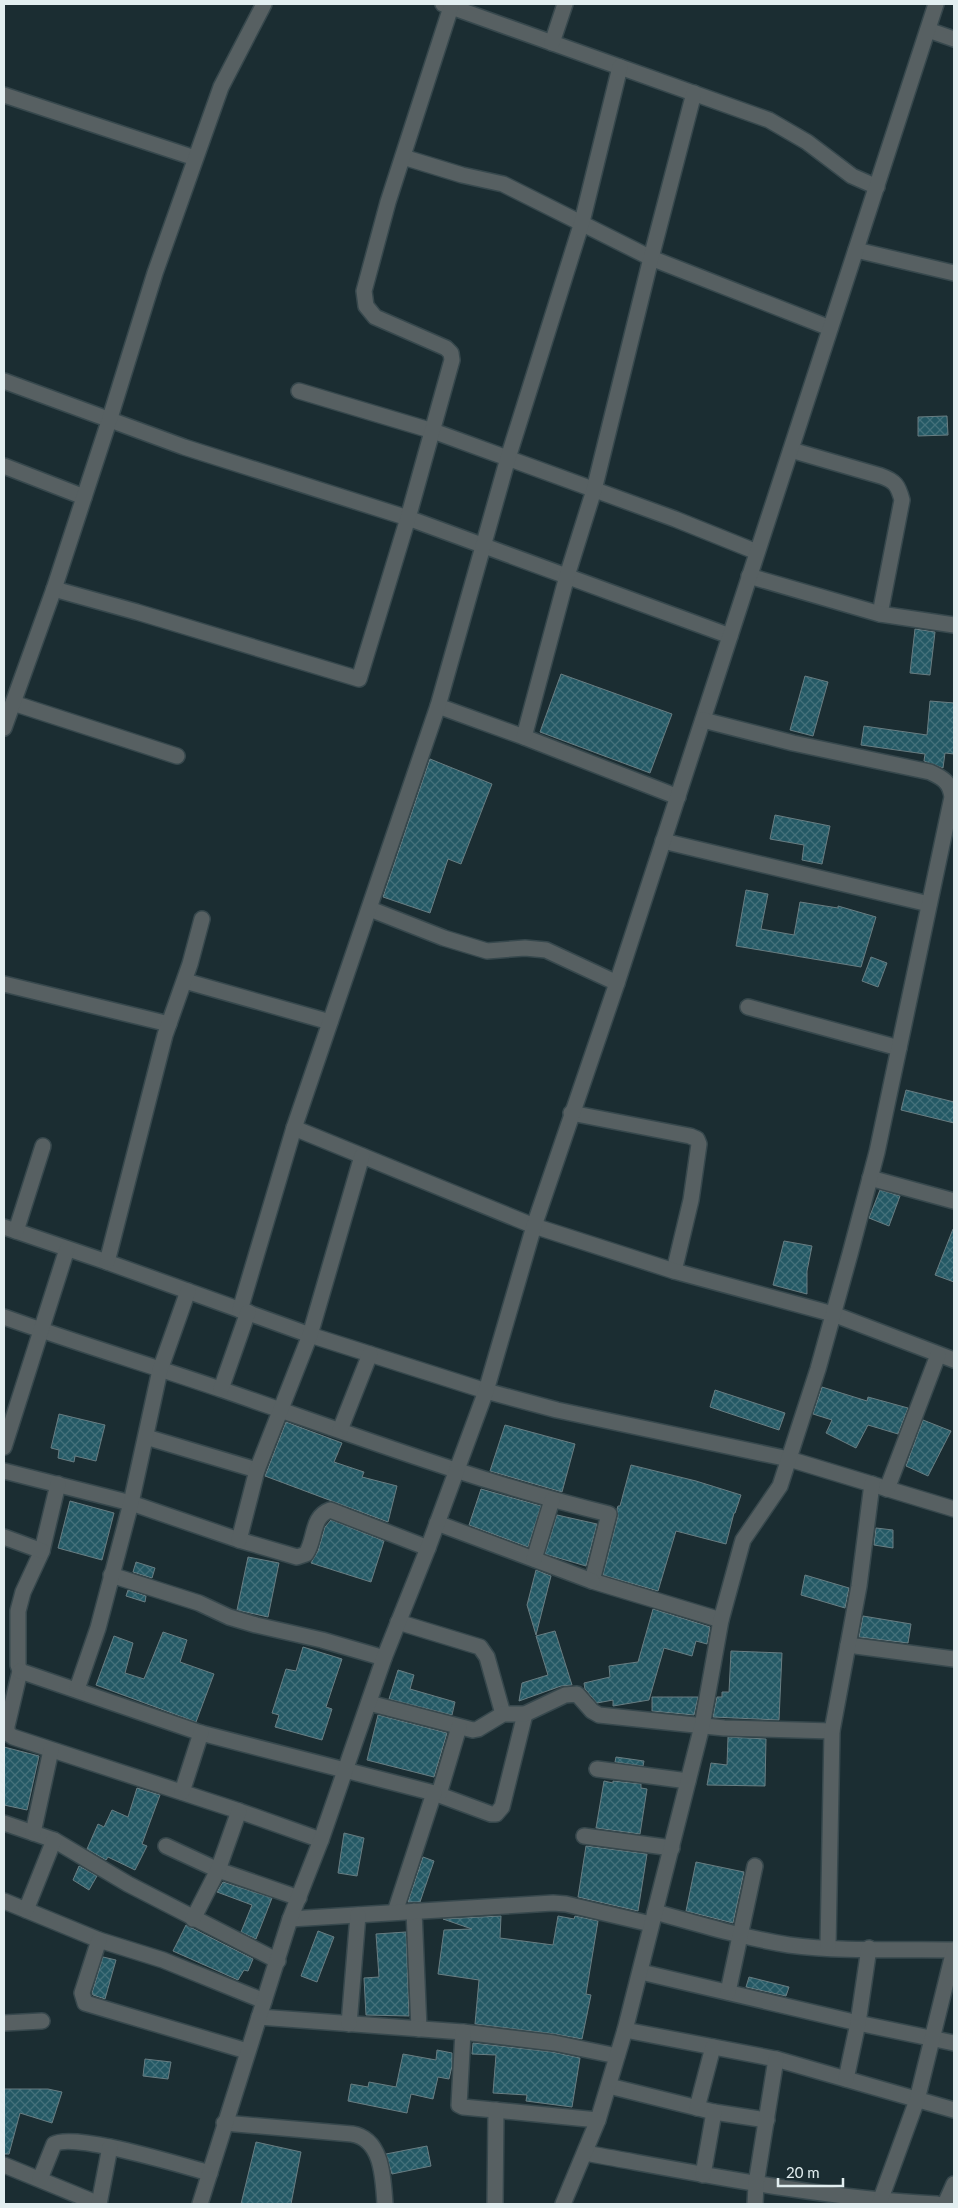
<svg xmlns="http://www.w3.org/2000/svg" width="958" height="2208" viewBox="0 0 958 2208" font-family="Lato,sans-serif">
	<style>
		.building { fill: url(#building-cross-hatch); stroke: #687d82 }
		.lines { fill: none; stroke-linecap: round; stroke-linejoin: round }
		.minor-casing { stroke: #37484d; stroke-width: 18 }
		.minor { stroke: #576062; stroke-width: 15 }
	</style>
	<defs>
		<pattern id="building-cross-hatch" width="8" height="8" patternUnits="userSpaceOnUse" patternTransform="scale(1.25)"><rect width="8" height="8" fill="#245965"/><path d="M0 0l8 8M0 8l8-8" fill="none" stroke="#44717b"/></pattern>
	</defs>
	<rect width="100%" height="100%" fill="#1b2d32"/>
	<!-- building -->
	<g class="building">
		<path d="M947 416 948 435 918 436V417Z"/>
		<path d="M915 629 935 632 930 675 910 673Z"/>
		<path d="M561 674 672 714 650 773 540 732Z"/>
		<path d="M805 676 828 682 813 736 790 730Z"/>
		<path d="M930 701 954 703V754L945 753 943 768 924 761 925 754 861 745 864 726 927 735Z"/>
		<path d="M430 759 492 784 461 864 448 859 430 913 383 897Z"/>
		<path d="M775 815 830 826 822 864 802 860 804 845 770 839Z"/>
		<path d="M746 890 768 894 761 929 794 935 800 902 838 908V906L876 917 861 967 736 946Z"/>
		<path d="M871 957 887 963 878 987 862 981Z"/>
		<path d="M906 1090 954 1102V1123L901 1110Z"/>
		<path d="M880 1190 900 1196 889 1226 869 1218Z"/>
		<path d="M953 1229H954V1282L935 1275Z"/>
		<path d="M784 1241 812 1246 807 1271V1294L773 1285Z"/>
		<path d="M822 1387 867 1401 868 1397 908 1408 898 1434 868 1425 856 1448 826 1433 832 1420 813 1414Z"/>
		<path d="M715 1390 785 1413 779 1430 710 1407Z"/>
		<path d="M59 1414 105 1425 96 1461 75 1456 74 1462 58 1458 59 1450 51 1448Z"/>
		<path d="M923 1420 951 1431 928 1476 906 1466Z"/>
		<path d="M286 1422 342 1443 334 1462 364 1472 362 1477 397 1486 388 1522 265 1476Z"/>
		<path d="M505 1425 575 1444 562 1492 490 1471Z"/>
		<path d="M631 1465 696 1481 741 1495 735 1513H734L726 1544 676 1531 658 1591 603 1575 618 1516 617 1509 618 1506H620Z"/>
		<path d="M481 1489 541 1506 528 1547 469 1525Z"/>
		<path d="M70 1501 114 1513 102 1560 58 1548Z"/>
		<path d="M557 1515 597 1524 586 1566 545 1554Z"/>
		<path d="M331 1520 384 1541 371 1582 311 1563 318 1551 325 1527Z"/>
		<path d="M876 1528 893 1530V1548L874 1545Z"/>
		<path d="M248 1557 279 1563 268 1617 237 1610Z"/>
		<path d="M136 1562 155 1568 152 1578 133 1572Z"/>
		<path d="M536 1570 551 1576 536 1635 527 1605Z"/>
		<path d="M805 1575 849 1588 845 1608 801 1595Z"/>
		<path d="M128 1590 146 1596 145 1602 126 1596Z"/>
		<path d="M653 1609 710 1627 707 1644 696 1641 692 1656 664 1648 649 1700 613 1706V1700L597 1703 585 1689 584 1683 610 1677 609 1666 638 1662Z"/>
		<path d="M863 1616 911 1624 908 1643 859 1637Z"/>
		<path d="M555 1631 572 1685 561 1686 519 1701 522 1683 548 1675 536 1636Z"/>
		<path d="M163 1632 187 1640 180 1662 214 1674 196 1722 96 1685 114 1636 133 1643 125 1673 144 1679Z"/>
		<path d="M303 1647 342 1659 326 1707 332 1709 322 1740 275 1727 279 1715 272 1713 286 1669 296 1671Z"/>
		<path d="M731 1651 782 1653 779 1720 713 1717 717 1697H722V1692H729Z"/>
		<path d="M398 1670 414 1675 410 1689 455 1702 452 1715 389 1699Z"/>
		<path d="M652 1697H698L694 1715 652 1711Z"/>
		<path d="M378 1715 447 1733 434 1777 367 1760Z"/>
		<path d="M728 1737 766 1739 765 1786 707 1785 711 1763 727 1765Z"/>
		<path d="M4 1747 39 1756 27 1810 4 1805Z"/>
		<path d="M616 1757 644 1761 643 1766 615 1762Z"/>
		<path d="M604 1781 613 1783V1781L641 1784V1788L647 1789 640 1834 596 1828Z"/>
		<path d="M137 1788 160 1795 142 1844 147 1846 135 1870 108 1857 106 1860 87 1849 98 1824 104 1827 112 1810 128 1817Z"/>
		<path d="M344 1833 364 1838 357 1876 338 1873Z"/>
		<path d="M586 1846 647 1854 638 1911 578 1897Z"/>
		<path d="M423 1857 434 1861 420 1902H408Z"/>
		<path d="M696 1862 744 1872 733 1923 686 1911Z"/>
		<path d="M79 1866 97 1876 89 1890 73 1880Z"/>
		<path d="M223 1882 272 1898 256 1939 241 1932 252 1905 217 1892Z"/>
		<path d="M501 1916 500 1938 553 1945 558 1916 574 1919 575 1916 598 1921 586 1994 591 1995 582 2039 555 2034 475 2024 479 1980 438 1974 444 1930 472 1929 443 1919Z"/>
		<path d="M186 1925 253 1959 248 1971 244 1970 238 1980 173 1951Z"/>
		<path d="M318 1931 334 1937 317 1982 301 1976Z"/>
		<path d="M406 1932 409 2016 366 2015 364 1978 379 1977 376 1934Z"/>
		<path d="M103 1957 116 1960 105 1999 93 1995 92 1993Z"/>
		<path d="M749 1977 789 1987 786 1996 746 1987Z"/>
		<path d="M473 2043 552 2052 580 2058 572 2107 526 2101 527 2095 493 2093 496 2055 472 2054Z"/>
		<path d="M437 2050 452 2053V2066L449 2079 438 2077 433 2099 411 2094 407 2113 348 2101 351 2084 368 2087 369 2082 396 2087 403 2054 436 2060Z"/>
		<path d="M145 2059 171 2062 168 2079 143 2076Z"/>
		<path d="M4 2089H48L62 2092 52 2123 20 2113 9 2154H4Z"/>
		<path d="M256 2142 301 2152 291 2204H241Z"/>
		<path d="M427 2146 431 2166 392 2174 386 2154Z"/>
	</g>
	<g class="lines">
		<!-- minor casing -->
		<g class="minor-casing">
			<g id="minor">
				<path d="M443 4 769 120 807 142 852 176 877 187"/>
				<path d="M928 30 954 39"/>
				<path d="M552 43 565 4"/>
				<path d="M4 95 195 158"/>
				<path d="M403 157 462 175 503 184 651 258 830 328"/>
				<path d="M856 250 954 273"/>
				<path d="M4 381 184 447 408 518 730 636"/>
				<path d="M299 391 433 431 675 519 757 552"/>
				<path d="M791 450 881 476C895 481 898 485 902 500L880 614"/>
				<path d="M4 466 84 497"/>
				<path d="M749 576 880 614 954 625"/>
				<path d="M54 589 137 612 359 679 408 518 452 360 451 353 446 348 375 317 366 306 364 291 388 202 451 7"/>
				<path d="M13 703 177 756"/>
				<path d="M438 706 524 737 678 797"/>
				<path d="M4 728 54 589 110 418 155 273 221 87 264 4"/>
				<path d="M524 737 567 576 594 490 651 258 694 93"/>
				<path d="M663 841 929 904"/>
				<path d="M370 909 444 938 487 951 525 948 546 950 617 983"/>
				<path d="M185 981 330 1022"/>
				<path d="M4 984 169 1024"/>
				<path d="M748 1007 899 1048"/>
				<path d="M571 1113 690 1136 697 1139 699 1144 691 1200 674 1271"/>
				<path d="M294 1128 534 1226 674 1271 833 1314 954 1360"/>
				<path d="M870 1178 954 1201"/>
				<path d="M4 1227 107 1262 310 1335 486 1391 557 1410 789 1459 954 1509"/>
				<path d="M16 1231 43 1146"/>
				<path d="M107 1262 165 1035 190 964 202 919"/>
				<path d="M240 1310 294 1128 438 706 508 458 582 222 620 67"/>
				<path d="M4 1317C76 1343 150 1365 223 1390 351 1434 477 1482 609 1514L592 1581 721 1620"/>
				<path d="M221 1389 248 1312"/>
				<path d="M340 1430 370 1354"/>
				<path d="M146 1437 257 1470"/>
				<path d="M4 1447 67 1249"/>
				<path d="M4 1471 131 1503 239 1540 297 1557 306 1554C316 1538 311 1517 330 1510L428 1548"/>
				<path d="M58 1484 42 1551 23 1592 18 1611V1665L20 1671 7 1726V1733L13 1737 239 1811 321 1840"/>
				<path d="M887 1489 938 1355"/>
				<path d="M437 1523 592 1581"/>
				<path d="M4 1537 42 1551"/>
				<path d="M239 1540 257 1470 310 1335 362 1156"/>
				<path d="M534 1559 552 1500"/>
				<path d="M111 1575 199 1603 229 1617 256 1625 322 1640 384 1658"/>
				<path d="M398 1622 480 1647 487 1657 503 1714"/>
				<path d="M848 1645 954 1659"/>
				<path d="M20 1671 201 1733 434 1793 491 1814H496L502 1807 525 1714"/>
				<path d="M77 1689 98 1628 131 1503 160 1370 188 1291"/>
				<path d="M369 1703 473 1730 478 1729 503 1714H525L565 1695 577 1694 592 1711 599 1715 724 1728 832 1731"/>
				<path d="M597 1769 688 1781"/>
				<path d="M182 1792 201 1733"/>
				<path d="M439 1794 459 1727"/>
				<path d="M4 1823 54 1840 128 1884 278 1961"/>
				<path d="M33 1833 51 1750"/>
				<path d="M584 1836 672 1848"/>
				<path d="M166 1846 218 1870 299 1898"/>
				<path d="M4 1901 99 1940 163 1960 264 2001"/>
				<path d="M26 1910 54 1840"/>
				<path d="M414 1911 419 2029"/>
				<path d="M395 1912 434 1793"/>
				<path d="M655 1912C699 1924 744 1938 789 1945 841 1952 902 1949 954 1950"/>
				<path d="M193 1919 218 1870 239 1811"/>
				<path d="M290 1919 553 1903 566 1904 651 1924"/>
				<path d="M99 1940 82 1993 85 2003 247 2051"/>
				<path d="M828 1947 832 1731 859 1586 872 1484"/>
				<path d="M641 1972 858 2023 954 2043"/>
				<path d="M728 1992 755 1866"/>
				<path d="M259 2017 463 2032 554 2043 617 2056"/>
				<path d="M4 2023 42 2021"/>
				<path d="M349 2024 358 1915"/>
				<path d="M625 2030 776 2059 954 2110"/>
				<path d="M463 2032 459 2105 463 2107 598 2120"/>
				<path d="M846 2079 858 2023 869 1948"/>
				<path d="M609 2086 714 2112 767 2120"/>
				<path d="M697 2108 713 2047"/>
				<path d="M224 2123 352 2134C383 2139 383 2179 385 2204"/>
				<path d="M585 2153C702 2174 818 2198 937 2204"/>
				<path d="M4 2165 99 2204"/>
				<path d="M703 2175 714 2112"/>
				<path d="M40 2179 54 2144C75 2132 182 2166 210 2173"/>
				<path d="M99 2204 110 2147"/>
				<path d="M200 2204 290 1919 321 1840 384 1658 428 1548 486 1391 534 1226 617 983 936 4"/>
				<path d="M495 2204 496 2110"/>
				<path d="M563 2204 598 2120 625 2030 702 1726 721 1620 741 1547 743 1540 780 1486 818 1369 850 1254 877 1152 952 797C950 782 943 778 930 772L793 743 703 720"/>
				<path d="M755 2204 756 2184 776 2059"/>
				<path d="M879 2204 917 2100 954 1950"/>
				<path d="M945 2204 954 2184"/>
			</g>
		</g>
		<!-- minor -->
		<use href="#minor" class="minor"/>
	</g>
	<!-- border -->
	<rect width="958" height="2208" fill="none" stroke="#e2eef0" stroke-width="10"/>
	<!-- scale -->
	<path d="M778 2178v8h65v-8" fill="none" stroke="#e2eef0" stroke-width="2.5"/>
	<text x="786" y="2178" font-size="15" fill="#e2eef0" stroke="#1b2d32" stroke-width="4" paint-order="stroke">20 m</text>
</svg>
